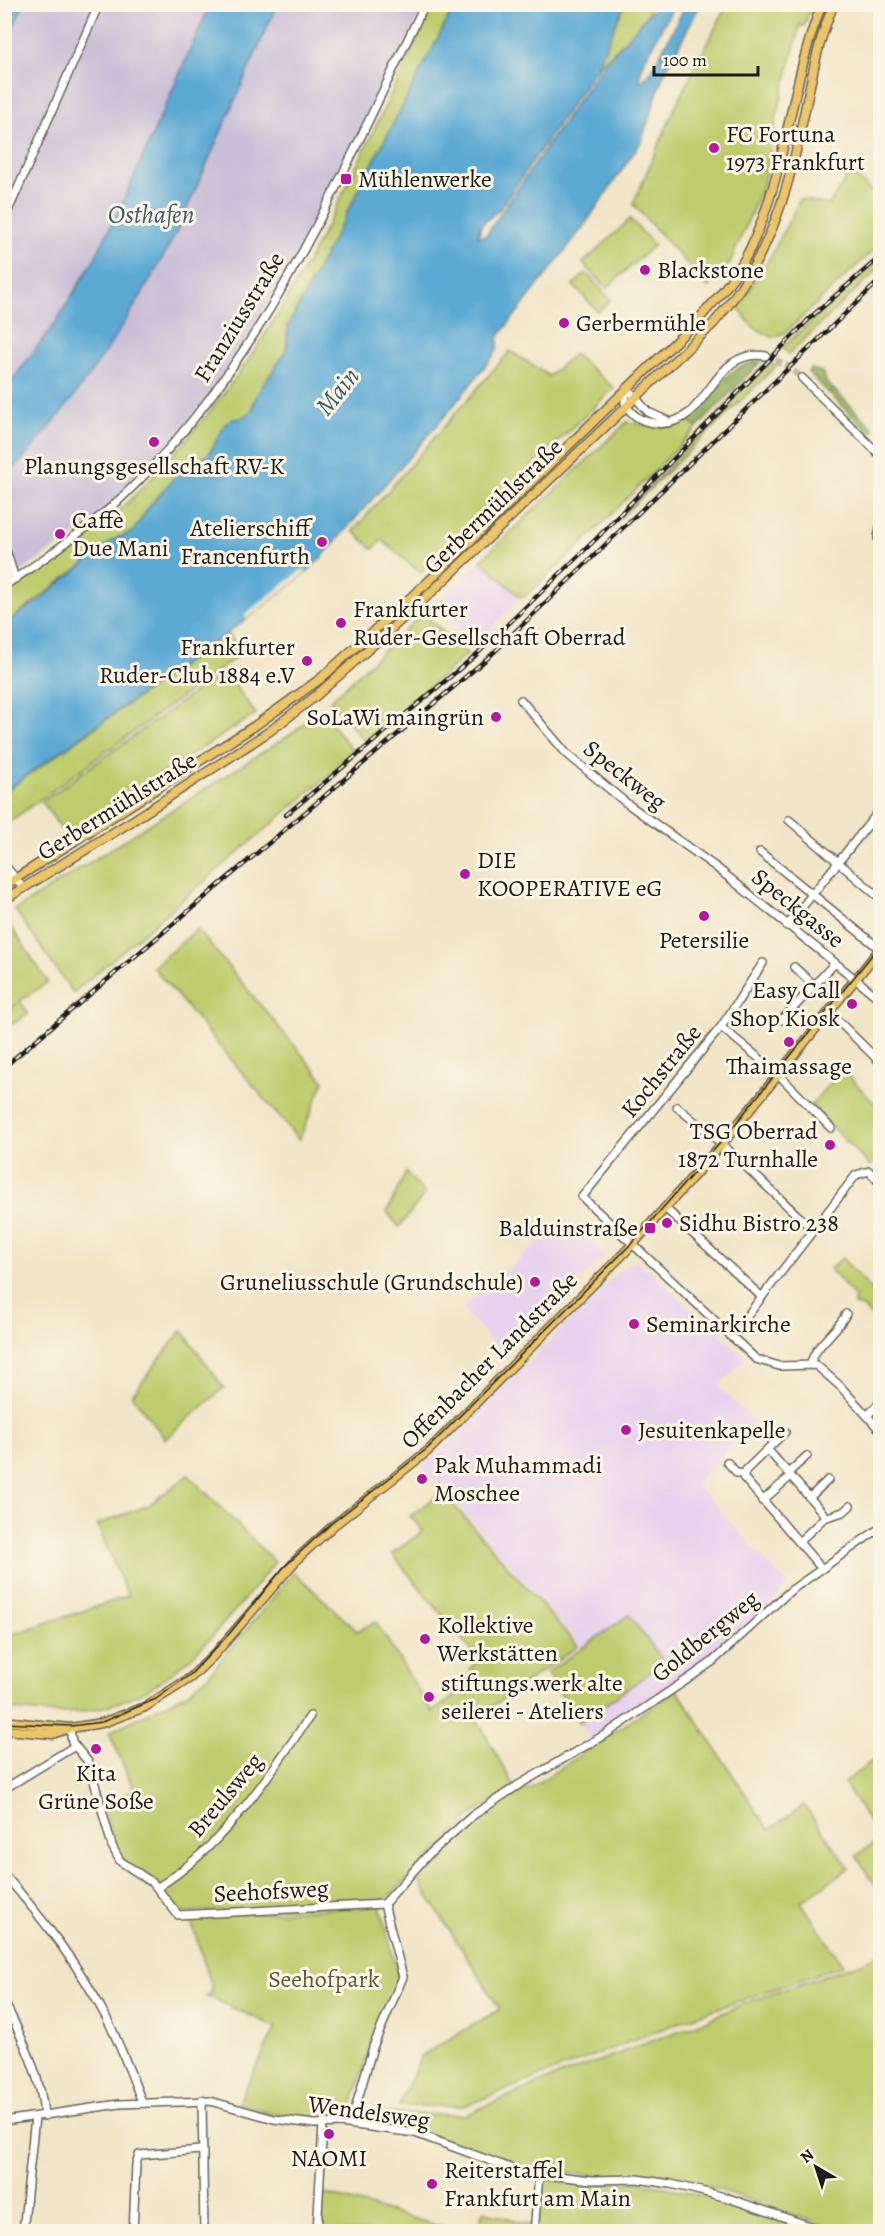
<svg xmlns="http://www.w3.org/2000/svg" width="885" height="2236" viewBox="0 0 885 2236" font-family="Alegreya,serif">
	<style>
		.built { fill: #e9d2ee }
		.industrial { fill: #c9bfd7 }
		.green { fill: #becc6d; stroke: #6d7444; stroke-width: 1.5 }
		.forest { fill: #96b060; stroke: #59663e; stroke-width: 1.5 }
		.water { fill: #5ba9d4; stroke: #3c6278; stroke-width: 1.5 }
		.pier { fill: #f1e5c7 }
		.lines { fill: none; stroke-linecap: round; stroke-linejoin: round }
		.minor-tunnel { stroke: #c6bda5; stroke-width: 7; stroke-dasharray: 7 3.5; stroke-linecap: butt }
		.minor-casing { stroke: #676258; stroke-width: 10 }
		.major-casing { stroke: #676258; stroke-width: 11 }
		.minor { stroke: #fff; stroke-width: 7 }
		.major { stroke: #edc569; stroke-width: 8 }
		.tram { stroke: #1c1c1c; stroke-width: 1.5 }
		.rail-casing { stroke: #1c1c1c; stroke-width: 4.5 }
		.rail { stroke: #fcf5e5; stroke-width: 2; stroke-dasharray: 7; stroke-linecap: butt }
		.poi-dot { fill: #b5179e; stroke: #fcf5e5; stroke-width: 2 }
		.labels { text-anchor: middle; stroke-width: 6; stroke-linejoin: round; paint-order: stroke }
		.poi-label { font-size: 24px; fill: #1c1c1c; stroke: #fcf5e5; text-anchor: start }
		.street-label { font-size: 24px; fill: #1c1c1c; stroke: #fcf5e5 }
		.park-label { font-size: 24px; fill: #555a38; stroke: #fcf5e5 }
		.water-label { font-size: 26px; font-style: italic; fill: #385b6f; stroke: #fcf5e5 }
	</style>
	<rect width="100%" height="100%" fill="#fcf5e5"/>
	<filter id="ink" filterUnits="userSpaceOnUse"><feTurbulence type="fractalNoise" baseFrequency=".0167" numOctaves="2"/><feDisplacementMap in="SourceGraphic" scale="12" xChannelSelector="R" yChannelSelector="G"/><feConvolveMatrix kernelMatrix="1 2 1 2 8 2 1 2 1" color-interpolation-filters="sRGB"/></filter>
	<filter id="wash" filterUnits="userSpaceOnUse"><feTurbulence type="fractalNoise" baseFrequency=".008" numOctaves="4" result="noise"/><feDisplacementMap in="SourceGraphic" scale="24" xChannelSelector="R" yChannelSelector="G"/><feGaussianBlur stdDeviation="1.35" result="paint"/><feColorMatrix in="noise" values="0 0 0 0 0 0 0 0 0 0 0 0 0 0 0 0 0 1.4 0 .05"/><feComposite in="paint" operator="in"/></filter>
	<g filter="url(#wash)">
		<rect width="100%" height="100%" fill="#f1e5c7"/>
		<!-- built -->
		<g class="built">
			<path d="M481 560 520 597 475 646 437 604Z"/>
			<path d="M566 1219 605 1256 502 1354 462 1308Z"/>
			<path d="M638 1261 747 1359 718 1386 753 1420 696 1484 788 1585 765 1612 711 1660 591 1740 547 1673 582 1648 423 1466 618 1272 630 1262Z"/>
		</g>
		<!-- industrial -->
		<path class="industrial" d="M5 5H425L298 262 194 420 93 522 5 583Z"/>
		<!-- green -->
		<g class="green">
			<path d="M434 5H455L288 326 286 350 253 403V409L242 418 233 419 209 454 173 479 144 515 133 532 119 537 5 624V595C49 565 95 535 134 496 189 441 239 379 279 312 337 215 384 106 434 5Z"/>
			<path d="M624 5H651C646 24 613 52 597 67Z"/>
			<path d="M727 5H812L804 26 800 25 778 111 763 185 730 263 708 287 633 204 676 105Z"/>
			<path d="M848 176H855L880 199V244L785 333 772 337 753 327 738 308 772 254 800 199 829 205Z"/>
			<path d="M630 219 654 245 607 288 583 263Z"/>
			<path d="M880 258V267L789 354 782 348Z"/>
			<path d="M586 273 611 300 598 312 573 285Z"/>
			<path d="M510 351 549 376 574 354 614 388 420 573 382 540 373 549 353 531Z"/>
			<path d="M768 362 776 366 610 528Z"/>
			<path d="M687 420 697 428 582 544 525 597H520L481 560 627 422C650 425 665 432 687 420Z"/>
			<path d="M425 615 467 654 366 743 330 701 418 618Z"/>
			<path d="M228 633 242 653 5 825V792Z"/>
			<path d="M224 671 256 714 65 834 42 802Z"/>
			<path d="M320 710 355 753 73 993 15 910 293 733Z"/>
			<path d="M7 921 48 982 20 1001 28 1014 5 1029V1013L18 1003 5 1012 4 923Z"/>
			<path d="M197 929 324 1081 299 1140 153 967Z"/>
			<path d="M842 1069 876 1105 880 1101V1156L870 1166 811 1105Z"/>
			<path d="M406 1172 425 1194 399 1227 387 1212Z"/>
			<path d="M842 1258 880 1299V1326L863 1307 854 1305 855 1297 830 1269Z"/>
			<path d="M182 1330 224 1388 165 1439 132 1395Z"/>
			<path d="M188 1475 275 1562 268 1571C210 1639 163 1708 64 1713 45 1714 24 1710 5 1709V1621L10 1635 128 1596 97 1525 149 1505Z"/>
			<path d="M442 1492 578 1646 476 1718 514 1786 472 1815 382 1903 181 1913 157 1884 124 1862 114 1845 103 1806 134 1790 109 1732 184 1695 208 1676 294 1572 357 1631 376 1622 432 1712 455 1696 451 1688 472 1672 470 1668 479 1660 392 1554 423 1531 410 1516Z"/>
			<path d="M629 1615 664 1662 580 1723 547 1673Z"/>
			<path d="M677 1690 769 1830 804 1805 849 1868 801 1902 843 1965 698 2015 464 2106H399L421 2056 500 2009 414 1874 456 1834 518 1788 529 1789Z"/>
			<path d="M880 1755V1892L856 1856 880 1839 844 1783Z"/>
			<path d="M380 1906 399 1979 370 2047 350 2111 339 2118 320 2120 272 2114 238 2104 276 2027 206 1996 211 1994 212 1987 192 1924 187 1917Z"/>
			<path d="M880 1953V2231H841L717 2189 638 2175 602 2176 542 2170 511 2164 416 2129 350 2120 355 2113 465 2115 542 2082 706 2021 742 2004 862 1963Z"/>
			<path d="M541 2178 591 2185 636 2182 657 2185 726 2201 816 2232H477L483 2211 537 2226Z"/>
			<path d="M323 2193 457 2231 321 2232Z"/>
		</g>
		<!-- forest -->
		<g class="forest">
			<path d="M761 361 697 428 687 420C717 396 717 368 761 361Z"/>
			<path d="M811 369 822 372 826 382 873 428V431L868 432 808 372Z"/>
		</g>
		<!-- water -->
		<g class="water">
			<path d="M5 4 23 5 5 46 4 5Z"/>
			<path d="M210 5H277L178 229C131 319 75 405 5 478V390L56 322 95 258 125 197Z"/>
			<path d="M455 5H624L597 67 500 209 481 225 478 237 486 235 600 68 657 5H674L642 65 639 79 641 82 652 70 686 5H700L663 76 641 142 581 230 499 336 497 351 451 409 321 558 306 573 247 619 5 791V624L41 599 113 540 133 532 148 508 173 479 209 454 226 423 233 419 242 418 253 409C253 391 278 368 286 350 289 342 287 334 288 326Z"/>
		</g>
		<!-- pier -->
		<path class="pier" d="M303 569 306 573 247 619 244 615Z"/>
	</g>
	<g filter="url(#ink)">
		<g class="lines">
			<!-- minor-tunnel -->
			<path class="minor-tunnel" d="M766 356 787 366 802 378"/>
			<!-- minor casing -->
			<g class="minor-casing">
				<g id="minor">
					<path d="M4 220 99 4"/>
					<path d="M802 378 880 455"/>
					<path d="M627 388 648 412 666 420"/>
					<path d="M626 389 625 403C637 427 669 429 689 413 714 391 724 349 766 356"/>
					<path d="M880 527 878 538 880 545"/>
					<path d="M4 544 15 579"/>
					<path d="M4 586C43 560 82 533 117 502 265 364 337 182 425 4"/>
					<path d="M521 700 566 753 625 802 717 868 880 999"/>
					<path d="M789 820 880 898"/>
					<path d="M760 852 880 949"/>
					<path d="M4 864 23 888"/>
					<path d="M787 926 880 810"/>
					<path d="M763 963 721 1027 582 1197 756 1359 779 1366 816 1365 840 1386 880 1430"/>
					<path d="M794 967 814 985"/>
					<path d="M829 1012 880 1062"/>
					<path d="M782 1020 835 963"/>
					<path d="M721 1027 777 1073 831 1128"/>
					<path d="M677 1107 723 1145 813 1230"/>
					<path d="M666 1209 762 1297"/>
					<path d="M731 1337 856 1175 869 1171 880 1183"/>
					<path d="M811 1363C815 1345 838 1331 846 1314"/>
					<path d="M868 1415 880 1402"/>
					<path d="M785 1432 746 1470 743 1477 822 1569"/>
					<path d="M768 1450 823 1513 824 1518"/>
					<path d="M727 1462 737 1473 744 1474"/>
					<path d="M788 1473 807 1456"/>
					<path d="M810 1497 828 1480"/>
					<path d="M762 1501 791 1476"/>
					<path d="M799 1542 824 1518 843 1512 850 1506"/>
					<path d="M70 1728 72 1742 89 1763 112 1846 120 1861 153 1883 178 1915 384 1904"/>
					<path d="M4 1789 75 1746"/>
					<path d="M4 1874C43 1919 78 1964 106 2017 120 2044 131 2074 142 2102"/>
					<path d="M158 1887C223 1847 267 1778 310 1716"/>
					<path d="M384 1904 427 1856 472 1816 520 1784 606 1734 688 1679 712 1662 790 1591 880 1528"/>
					<path d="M4 2001C21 2036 42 2077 44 2116"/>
					<path d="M202 2100 204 2232"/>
					<path d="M4 2121 119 2104 210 2101 274 2119 314 2124 340 2123 415 2133 521 2172 592 2180 637 2179 671 2184 725 2197 827 2232"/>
					<path d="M340 2123 355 2109 373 2047 403 1977 384 1904"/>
					<path d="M23 2232 35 2117"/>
					<path d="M133 2232 136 2164 139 2155 201 2150"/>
					<path d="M317 2232 323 2124"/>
					<path d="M534 2232 539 2175"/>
				</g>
			</g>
			<!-- major casing -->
			<g class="major-casing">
				<g id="major">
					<path d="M4 886 256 725 320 679 429 581 696 322C716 300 737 276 750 249 787 171 790 84 822 4"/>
					<path d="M4 900 132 821 270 731 317 695 420 603 713 324C767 262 787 198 803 119 812 79 817 42 834 4"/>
					<path d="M4 1721 70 1728 102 1723 145 1707 190 1678 213 1656 298 1558 334 1525 429 1450 632 1245 722 1144 880 949"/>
					<path d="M4 1730 52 1734 67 1729"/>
				</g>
			</g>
			<!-- minor -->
			<use href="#minor" class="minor"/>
			<!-- major -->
			<use href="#major" class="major"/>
			<!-- tram -->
			<path class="tram" d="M4 1723 71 1726 102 1722 156 1699 191 1674 229 1634 283 1568 332 1523 428 1448 631 1244 720 1143 880 945"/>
			<!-- rail casing -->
			<g class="rail-casing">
				<g id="rail">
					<path d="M286 815 476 655 597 538 811 317 880 257"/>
					<path d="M4 1067 489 657 880 280"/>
				</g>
			</g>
			<!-- rail -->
			<use href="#rail" class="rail"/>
		</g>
	</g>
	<!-- markers -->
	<g class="poi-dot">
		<circle cx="714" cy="148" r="6"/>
		<rect x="340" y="173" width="12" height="12" rx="3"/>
		<circle cx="645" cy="270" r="6"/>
		<circle cx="564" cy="323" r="6"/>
		<circle cx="154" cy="442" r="6"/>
		<circle cx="60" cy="534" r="6"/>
		<circle cx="322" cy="542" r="6"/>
		<circle cx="341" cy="623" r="6"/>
		<circle cx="307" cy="661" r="6"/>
		<circle cx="496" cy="717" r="6"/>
		<circle cx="465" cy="874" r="6"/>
		<circle cx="704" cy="916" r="6"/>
		<circle cx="852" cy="1004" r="6"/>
		<circle cx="789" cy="1042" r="6"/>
		<circle cx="830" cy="1145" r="6"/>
		<circle cx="667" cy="1223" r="6"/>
		<rect x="644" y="1222" width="12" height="12" rx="3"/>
		<circle cx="535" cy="1282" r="6"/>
		<circle cx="634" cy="1324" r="6"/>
		<circle cx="626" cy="1430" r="6"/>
		<circle cx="422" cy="1479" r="6"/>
		<circle cx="425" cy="1639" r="6"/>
		<circle cx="429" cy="1697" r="6"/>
		<circle cx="96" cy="1749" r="6"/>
		<circle cx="329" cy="2134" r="6"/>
		<circle cx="432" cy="2184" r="6"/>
	</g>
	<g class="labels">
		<!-- poi labels -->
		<g class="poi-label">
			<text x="726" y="142">FC Fortuna<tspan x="726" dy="28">1973 Frankfurt</tspan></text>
			<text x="358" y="187">Mühlenwerke</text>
			<text x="657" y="278">Blackstone</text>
			<text x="576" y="331">Gerbermühle</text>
			<text x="154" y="474" text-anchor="middle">Planungsgesellschaft RV-K</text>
			<text x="72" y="528">Caffè<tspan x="72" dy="28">Due Mani</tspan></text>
			<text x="310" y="536" text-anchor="end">Atelierschiff<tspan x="310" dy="28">Francenfurth</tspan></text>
			<text x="353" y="617">Frankfurter<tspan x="353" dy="28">Ruder-Gesellschaft Oberrad</tspan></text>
			<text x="295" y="655" text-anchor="end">Frankfurter<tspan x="295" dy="28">Ruder-Club 1884 e.V</tspan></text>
			<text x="484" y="725" text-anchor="end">SoLaWi maingrün</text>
			<text x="477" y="868">DIE<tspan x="477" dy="28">KOOPERATIVE eG</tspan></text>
			<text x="704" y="948" text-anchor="middle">Petersilie</text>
			<text x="840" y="998" text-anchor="end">Easy Call<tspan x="840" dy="28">Shop Kiosk</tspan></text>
			<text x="789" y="1074" text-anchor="middle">Thaimassage</text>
			<text x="818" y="1139" text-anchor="end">TSG Oberrad<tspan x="818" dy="28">1872 Turnhalle</tspan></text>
			<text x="679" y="1231">Sidhu Bistro 238</text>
			<text x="638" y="1236" text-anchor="end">Balduinstraße</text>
			<text x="523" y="1290" text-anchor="end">Gruneliusschule (Grundschule)</text>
			<text x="646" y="1332">Seminarkirche</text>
			<text x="638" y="1438">Jesuitenkapelle</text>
			<text x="434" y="1473">Pak Muhammadi<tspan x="434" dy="28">Moschee</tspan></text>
			<text x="437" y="1633">Kollektive<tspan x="437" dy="28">Werkstätten</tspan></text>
			<text x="441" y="1691">stiftungs.werk alte<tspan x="441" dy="28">seilerei - Ateliers</tspan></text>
			<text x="96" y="1781" text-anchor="middle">Kita<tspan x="96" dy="28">Grüne Soße</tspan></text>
			<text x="329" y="2166" text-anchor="middle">NAOMI</text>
			<text x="444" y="2178">Reiterstaffel<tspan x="444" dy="28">Frankfurt am Main</tspan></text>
		</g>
		<!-- street labels -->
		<g class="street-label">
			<text transform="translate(239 317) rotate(-58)" y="8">Franziusstraße</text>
			<text transform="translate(493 506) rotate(-44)" y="8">Gerbermühlstraße</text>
			<text transform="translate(625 775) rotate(38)" y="8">Speckweg</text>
			<text transform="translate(117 806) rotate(-32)" y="8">Gerbermühlstraße</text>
			<text transform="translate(798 908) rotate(39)" y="8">Speckgasse</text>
			<text transform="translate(661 1071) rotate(-51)" y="8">Kochstraße</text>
			<text transform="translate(489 1360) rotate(-45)" y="8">Offenbacher Landstraße</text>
			<text transform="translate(705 1636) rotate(-39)" y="8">Goldbergweg</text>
			<text transform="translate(225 1795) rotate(-50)" y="8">Breulsweg</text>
			<text transform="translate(271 1891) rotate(-3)" y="8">Seehofsweg</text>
			<text transform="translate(369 2112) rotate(8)" y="8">Wendelsweg</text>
		</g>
		<!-- park labels -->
		<g class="park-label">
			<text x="324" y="1987">Seehofpark</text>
		</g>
		<!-- water labels -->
		<g class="water-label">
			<text x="151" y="223">Osthafen</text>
			<text transform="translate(337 391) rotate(-51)" y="9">Main</text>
		</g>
	</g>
	<!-- margin -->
	<rect width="885" height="2236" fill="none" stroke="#fcf5e5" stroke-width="24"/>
	<!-- north arrow -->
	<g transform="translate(816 2167) rotate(321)" stroke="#fcf5e5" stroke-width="4.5" paint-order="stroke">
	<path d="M0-4.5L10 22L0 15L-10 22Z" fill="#1c1c1c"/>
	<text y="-9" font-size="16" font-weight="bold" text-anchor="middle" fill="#1c1c1c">N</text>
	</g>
	<!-- scale -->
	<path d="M654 66v9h104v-9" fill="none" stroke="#1c1c1c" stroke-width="3"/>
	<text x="663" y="66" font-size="18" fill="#1c1c1c" stroke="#fcf5e5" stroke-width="4.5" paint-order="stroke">100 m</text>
</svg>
